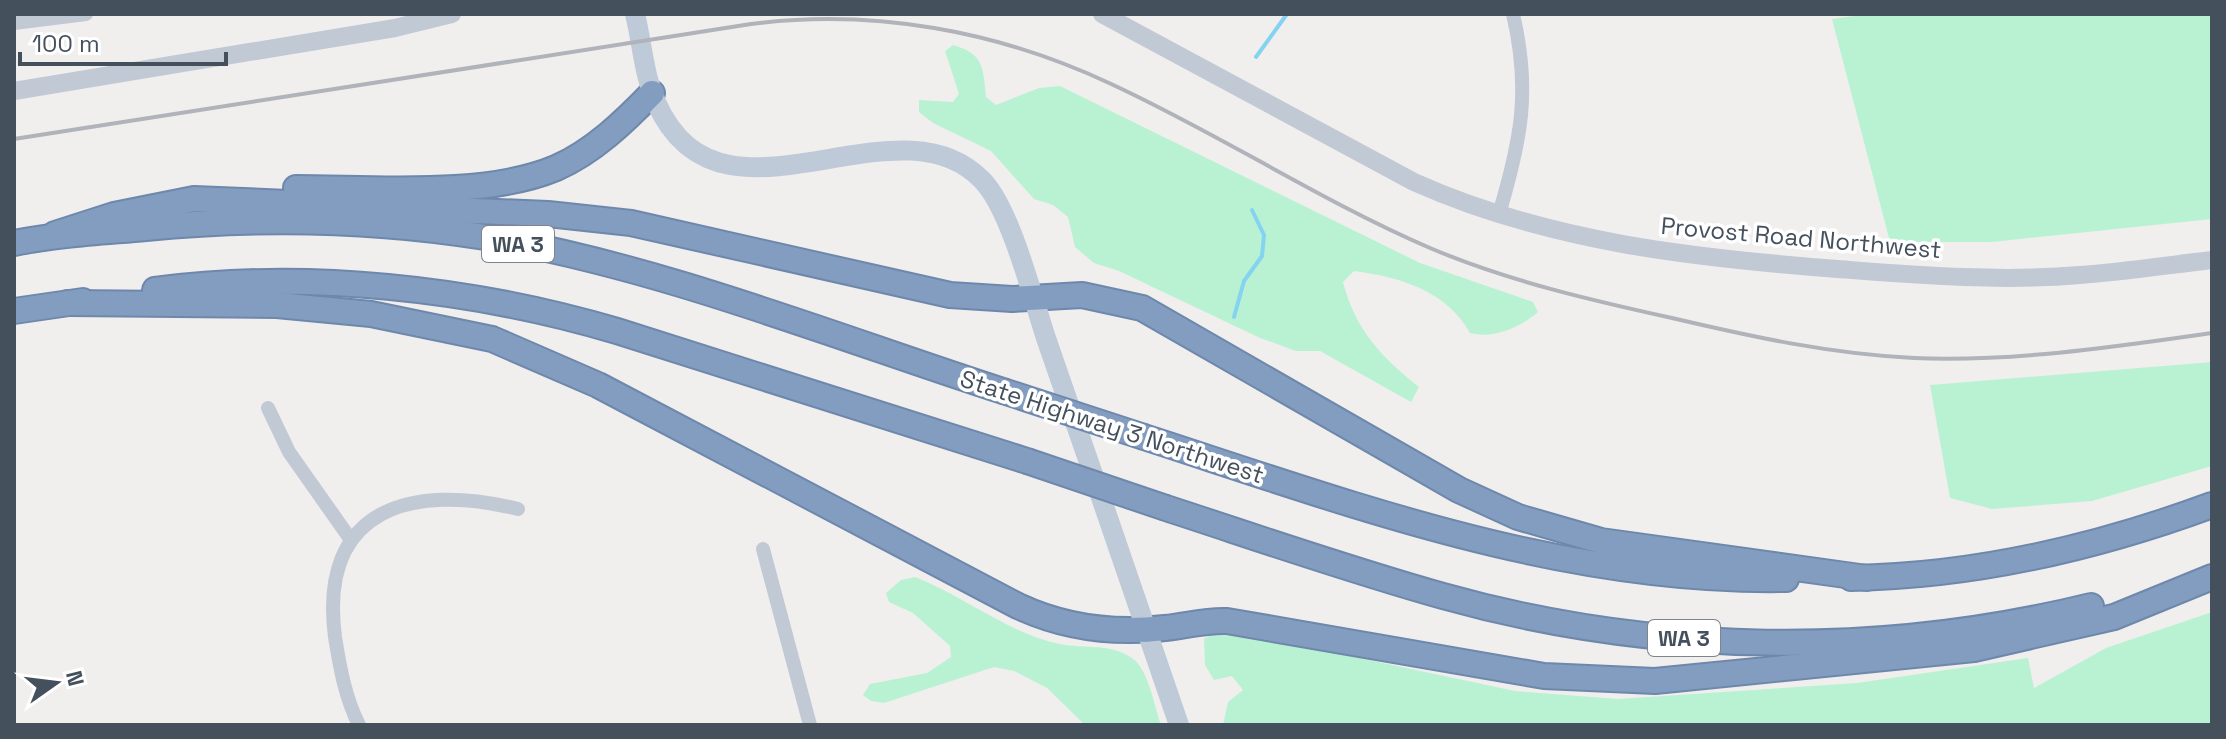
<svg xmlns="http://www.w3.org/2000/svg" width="2226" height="739" viewBox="0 0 2226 739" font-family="'Space Grotesk',sans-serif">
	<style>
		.green { fill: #b9f2d3 }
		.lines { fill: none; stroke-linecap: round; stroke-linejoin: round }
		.stream { stroke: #84d4f1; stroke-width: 4 }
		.motorway-casing { stroke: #6e88ac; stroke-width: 28 }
		.minor { stroke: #c1c9d4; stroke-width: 14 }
		.tertiary { stroke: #c1c9d4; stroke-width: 18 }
		.secondary { stroke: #bfcad8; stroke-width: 20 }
		.motorway { stroke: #839dc0; stroke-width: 24 }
		.rail { stroke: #b0b3b9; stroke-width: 4 }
		.motorway-bridge-casing { stroke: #6e88ac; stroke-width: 28; stroke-linecap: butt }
		.motorway-bridge { stroke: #839dc0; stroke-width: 24 }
		.labels { text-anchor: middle; stroke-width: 7; stroke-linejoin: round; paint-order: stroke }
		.shield { fill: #fff; stroke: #7d848e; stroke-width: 2 }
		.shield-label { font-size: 22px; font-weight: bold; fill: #45505d }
		.street-label { font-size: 24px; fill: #45505d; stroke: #fff }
	</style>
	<rect width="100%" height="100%" fill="#f1eeee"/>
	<!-- green -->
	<g class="green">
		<path d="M1869 14H2212V219L1992 242H1890L1832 19Z"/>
		<path d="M953 45C984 54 983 67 986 97L996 105 1039 88 1060 86 1420 263 1533 302 1538 312C1520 328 1492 339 1470 333 1447 291 1400 277 1354 271L1343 282C1355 329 1381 357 1419 387L1411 402 1320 351H1296L1260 338 1119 271 1094 263 1075 247 1068 217 1053 205 1034 199 991 151 933 123 919 112V100L953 102 959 94 945 51Z"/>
		<path d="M2212 362V466L2092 501 1992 509 1950 498 1930 385Z"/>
		<path d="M915 577C962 595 1012 635 1060 644 1085 649 1110 643 1132 658 1149 670 1154 706 1161 725H1085L1047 688 1014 671 994 667 884 703 871 701 863 695 870 684 927 673 951 657 950 646 913 613 889 602 886 593 901 580Z"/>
		<path d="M2212 612V725H1223L1228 702 1243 690 1232 676 1214 680 1205 665 1204 639 1215 633 1237 632 1515 691 1618 699 1857 683 2028 658 2034 688 2106 648Z"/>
	</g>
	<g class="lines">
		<!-- stream -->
		<g class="stream">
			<path d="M1256 57 1287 14"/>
			<path d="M1234 317 1244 281 1262 256 1264 235 1252 210"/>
		</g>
		<!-- motorway casing -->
		<g class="motorway-casing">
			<g id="motorway">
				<path d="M296 188C374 188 485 198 556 168 593 152 625 121 652 93"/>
				<path d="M55 234 114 215 194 199 548 214 631 223 950 295 1012 299 1082 295 1142 308 1459 490 1518 517 1601 541 1867 578"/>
				<path d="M14 243C58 234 101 232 146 228 259 217 373 219 485 237 658 266 836 337 1003 391"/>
				<path d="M155 290C305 270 472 288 617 331L1027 461"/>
				<path d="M68 303 277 305 371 314 492 339 598 385 1018 606C1065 628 1113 634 1165 628 1186 626 1205 620 1227 621L1544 676 1655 681 1974 649 2114 617 2212 577"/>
				<path d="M14 311 83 301"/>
				<path d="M1144 437C1354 505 1562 583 1786 579"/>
				<path d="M1166 508C1258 538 1350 570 1443 596 1653 655 1879 658 2091 606"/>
				<path d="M1851 578C1973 576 2098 547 2212 505"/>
			</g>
		</g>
		<!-- minor -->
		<g class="minor">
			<path d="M14 23 86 14"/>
			<path d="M1499 214C1521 140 1531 91 1513 14"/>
			<path d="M268 408 289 452 351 540"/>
			<path d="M763 549 810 725"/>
			<path d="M359 725C345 697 340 668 335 637 318 507 413 483 518 509"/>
		</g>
		<!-- tertiary -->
		<g class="tertiary">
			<path d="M1102 14 1414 182C1548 242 1693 258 1838 269 1917 275 2000 282 2080 275 2124 272 2168 265 2212 260"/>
			<path d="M14 91 395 28 452 14"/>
		</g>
		<!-- secondary -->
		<path class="secondary" d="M635 14C642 42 644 76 656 102 720 248 895 90 982 180 1011 209 1033 300 1047 341 1091 469 1136 597 1179 725"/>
		<!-- motorway -->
		<use href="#motorway" class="motorway"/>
		<!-- rail -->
		<path class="rail" d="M14 139 751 24C873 8 998 31 1109 83 1218 133 1319 200 1430 248 1508 281 1590 300 1672 318 1753 337 1831 354 1914 358 2013 362 2114 347 2212 333"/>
		<!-- motorway-bridge casing -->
		<g class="motorway-bridge-casing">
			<g id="motorway-bridge">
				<path d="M1003 391 1144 437"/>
				<path d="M1027 461 1166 508"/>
			</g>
		</g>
		<!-- motorway-bridge -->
		<use href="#motorway-bridge" class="motorway-bridge"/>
	</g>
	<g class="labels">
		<!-- shield labels -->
		<g class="shield">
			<rect x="482" y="226" width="72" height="36" rx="6"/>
			<rect x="1648" y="620" width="72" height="36" rx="6"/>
		</g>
		<g class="shield-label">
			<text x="518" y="252">WA 3</text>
			<text x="1684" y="646">WA 3</text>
		</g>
		<!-- street labels -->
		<g class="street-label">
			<text transform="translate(1801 238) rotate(5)" y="8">Provost Road Northwest</text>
			<text transform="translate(1112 427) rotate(18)" y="8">State Highway 3 Northwest</text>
		</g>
	</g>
	<!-- border -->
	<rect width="2226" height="739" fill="none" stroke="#45505d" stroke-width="32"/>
	<!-- north arrow -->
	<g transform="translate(56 683) rotate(76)" stroke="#ffffff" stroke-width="6" paint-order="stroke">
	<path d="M0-6L14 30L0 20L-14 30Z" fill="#45505d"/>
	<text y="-12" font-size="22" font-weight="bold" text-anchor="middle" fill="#45505d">N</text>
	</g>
	<!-- scale -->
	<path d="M20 52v12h206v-12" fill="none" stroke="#45505d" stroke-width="4"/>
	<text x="32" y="52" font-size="24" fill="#45505d" stroke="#ffffff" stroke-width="6" paint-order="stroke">100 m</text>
</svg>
